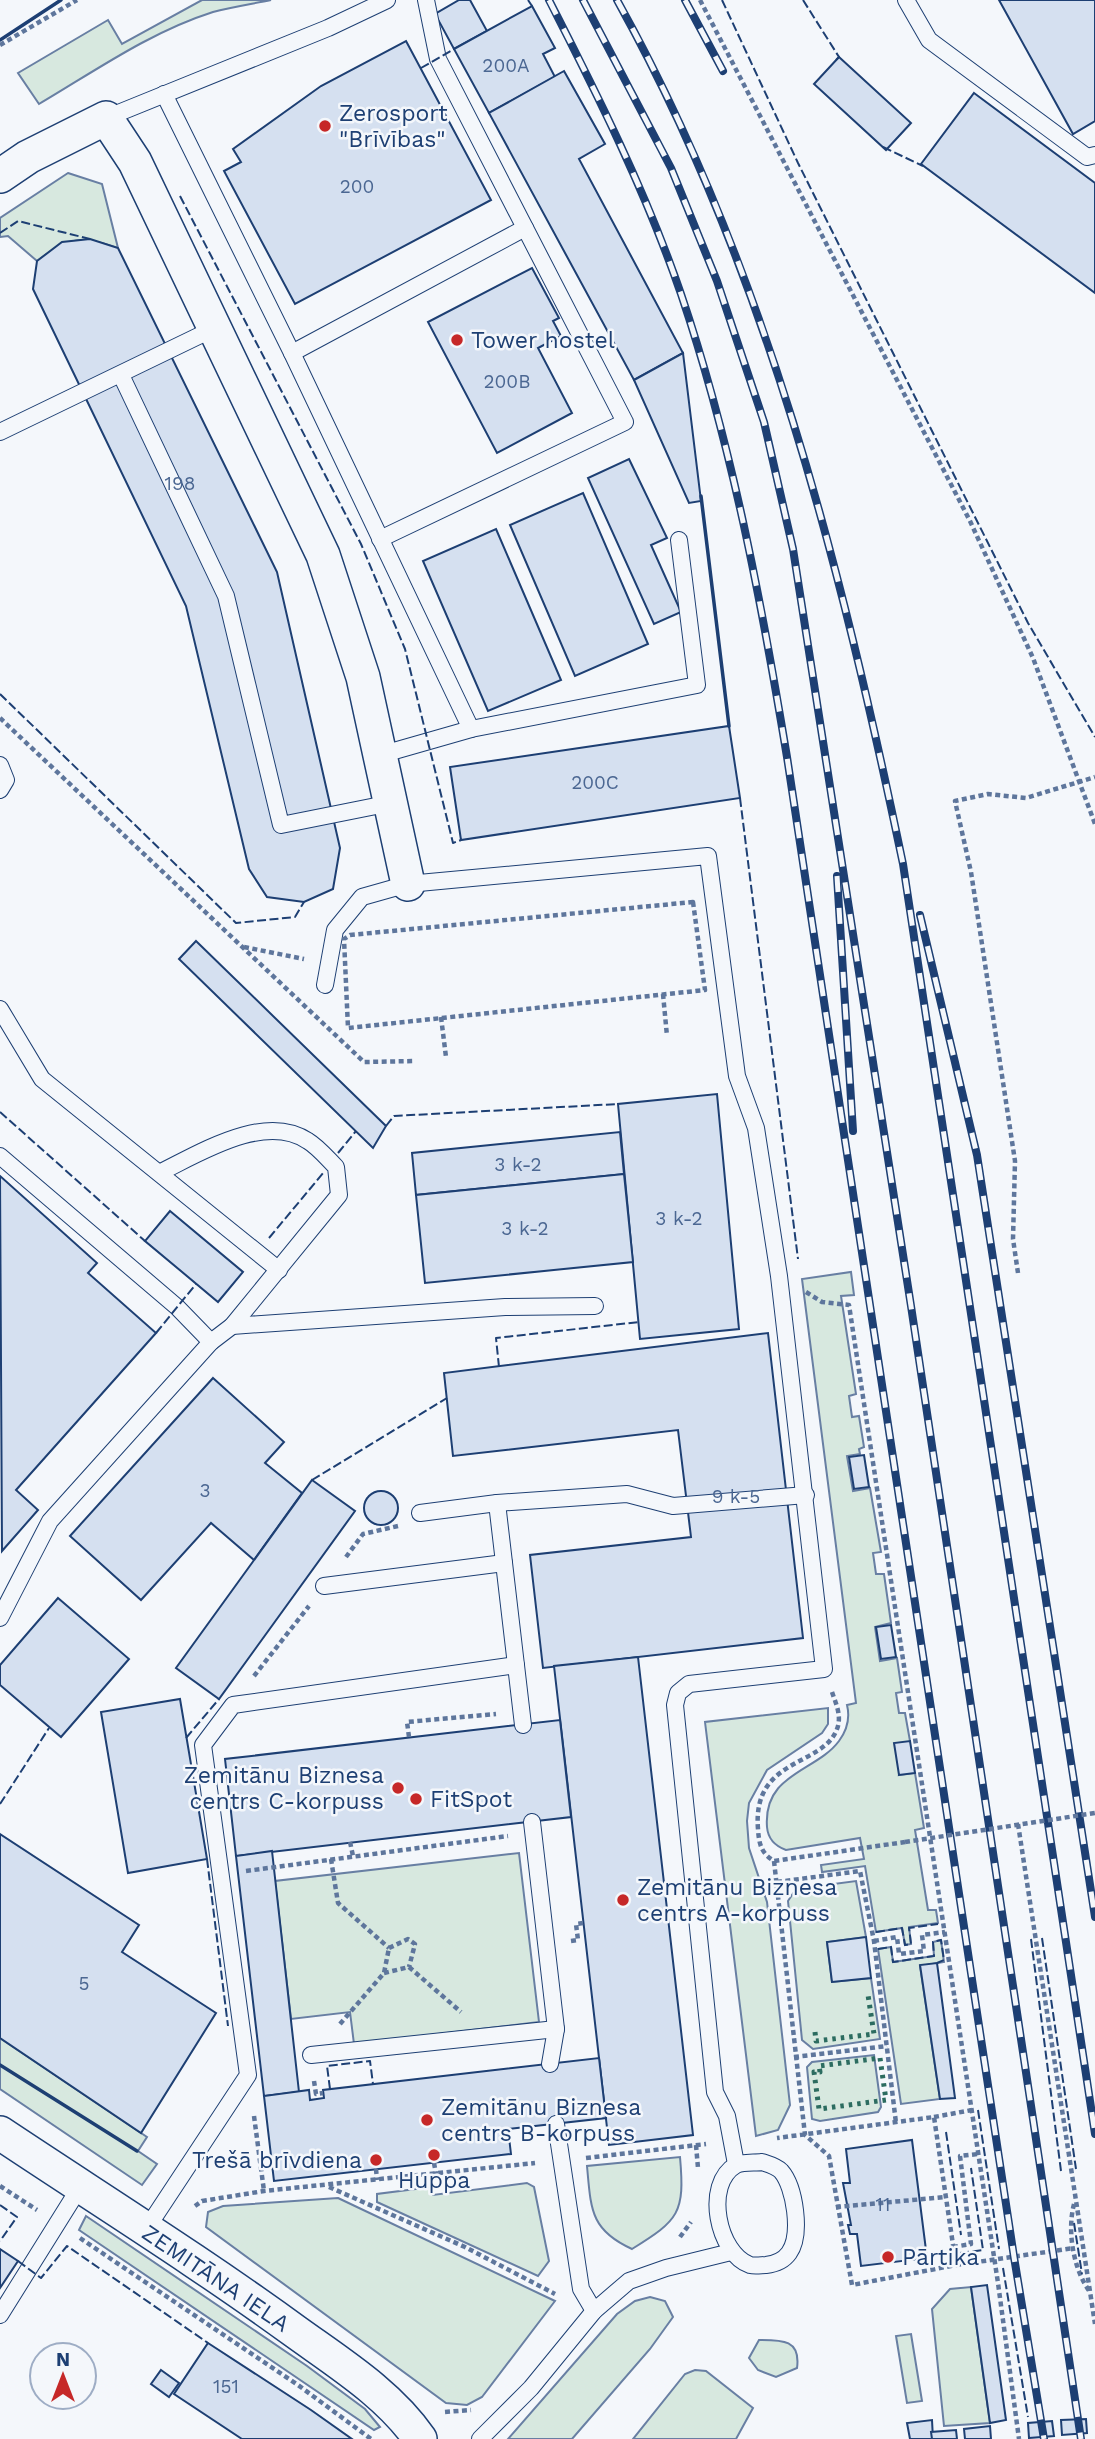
<svg xmlns="http://www.w3.org/2000/svg" width="1095" height="2439" viewBox="0 0 1095 2439" font-family="'Work Sans',sans-serif">
	<style>
		.green { fill: #d7e8df; stroke: #687fa3; stroke-width: 2 }
		.building { fill: #d5e0f0; stroke: #1d3f73; stroke-width: 2 }
		.lines { fill: none; stroke-linecap: round; stroke-linejoin: round }
		.lane-casing { stroke: #1d3f73; stroke-width: 18 }
		.street-casing { stroke: #1d3f73; stroke-width: 36 }
		.path { stroke: #5e769c; stroke-width: 4.5; stroke-dasharray: 5 3.5; stroke-linecap: butt }
		.lane { stroke: #f4f7fb; stroke-width: 16 }
		.street { stroke: #f4f7fb; stroke-width: 33 }
		.rail-casing { stroke: #1d3f73; stroke-width: 8 }
		.rail { stroke: #f4f7fb; stroke-width: 5; stroke-dasharray: 16; stroke-linecap: butt }
		.path-bridge { stroke: #5e769c; stroke-width: 4.5; stroke-dasharray: 5 3.5; stroke-linecap: butt }
		.hedge { stroke: #2c6c60; stroke-width: 5; stroke-dasharray: 3.5 5; stroke-linecap: butt }
		.fence { stroke: #1d3f73; stroke-width: 2; stroke-dasharray: 9 3.5; stroke-linecap: butt }
		.wall { stroke: #1d3f73; stroke-width: 3.5 }
		.poi-dot { fill: #c62828; stroke: #f4f7fb; stroke-width: 2.5 }
		.labels { text-anchor: middle; stroke-width: 5; stroke-linejoin: round; paint-order: stroke }
		.number-label { font-size: 19px; fill: #4b6792 }
		.poi-label { font-size: 23px; fill: #1d3f73; stroke: #f4f7fb; text-anchor: start }
		.street-label { font-size: 23px; fill: #1d3f73; stroke: #f4f7fb }
	</style>
	<rect width="100%" height="100%" fill="#f4f7fb"/>
	<!-- green -->
	<g class="green">
		<path d="M202 0H271C252 4 232 7 213 12 150 32 95 71 39 104L18 73 108 20 122 44Z"/>
		<path d="M68 173 102 184 118 248C80 235 69 237 37 261L8 236 0 237V218Z"/>
		<path d="M851 1272 854 1295 841 1296 856 1394 849 1396 852 1417 859 1416 864 1447 859 1449 860 1454 847 1456 853 1491 870 1488 881 1552 873 1553 876 1574H884L891 1623 875 1627 880 1661 897 1658 902 1692 896 1693 899 1713H905L910 1741 899 1775 915 1773 924 1828 915 1830 928 1910H936L938 1923 909 1927 911 1944 905 1945 902 1928 876 1932 865 1866 822 1872 821 1865 864 1859 860 1838 786 1850C775 1846 768 1839 767 1827 763 1773 816 1772 839 1741 847 1730 850 1717 847 1705L856 1703 802 1279Z"/>
		<path d="M828 1708V1724L822 1733 767 1770 749 1803 747 1821 749 1848 767 1902 790 2105 778 2130 756 2136 705 1722Z"/>
		<path d="M519 1853 539 2022 354 2044 350 2012 291 2019 275 1881Z"/>
		<path d="M856 1881 866 1937 827 1942 832 1982 871 1978 880 2039 813 2049 802 2040 788 1901 796 1889Z"/>
		<path d="M941 1940 944 1962 920 1966 940 2099 901 2104 878 1949 891 1947 893 1962 934 1956 933 1942Z"/>
		<path d="M0 2038 147 2137 138 2151 157 2164 142 2185 0 2089Z"/>
		<path d="M874 2055 881 2107 878 2112 820 2121 812 2119 807 2067 812 2062Z"/>
		<path d="M680 2157C685 2213 679 2220 632 2249 590 2230 591 2209 587 2166Z"/>
		<path d="M527 2183 534 2187 549 2261 538 2276 377 2202V2194L431 2187 433 2195Z"/>
		<path d="M338 2198 555 2301 482 2397 467 2405 446 2403 206 2227 208 2212 223 2206Z"/>
		<path d="M86 2216 307 2366 365 2409 380 2427 374 2430 79 2230Z"/>
		<path d="M971 2287 990 2423 944 2426 932 2309 950 2289Z"/>
		<path d="M650 2297 665 2301 673 2317 650 2349 572 2439H508L617 2314 635 2301Z"/>
		<path d="M911 2334 922 2401 907 2403 896 2336Z"/>
		<path d="M759 2340C781 2340 801 2339 797 2368L776 2377 758 2370 749 2358Z"/>
		<path d="M695 2370 706 2371 753 2408 736 2439H633L685 2374Z"/>
	</g>
	<!-- building -->
	<g class="building">
		<path d="M459 0H470L487 31 454 49 435 14Z"/>
		<path d="M999 0H1095V121L1073 134Z"/>
		<path d="M532 6 555 48 543 54 555 77 489 113 454 49Z"/>
		<path d="M406 41 491 200 295 304 224 171 241 162 233 149 321 86Z"/>
		<path d="M839 57 911 123 886 150 814 84Z"/>
		<path d="M564 71 605 144 579 159 683 353 634 380 489 113Z"/>
		<path d="M974 93 1095 183V293L921 164Z"/>
		<path d="M90 239 118 248 277 572 340 848 333 889 304 902 267 897 249 869 186 606 33 289 37 261 62 242Z"/>
		<path d="M532 268 559 318 553 321 561 336 538 348 572 413 497 453 428 322Z"/>
		<path d="M683 353 701 501 689 503 634 380Z"/>
		<path d="M629 459 667 538 651 545 681 612 654 624 588 478Z"/>
		<path d="M583 493 648 644 575 676 510 525Z"/>
		<path d="M496 529 561 680 488 711 423 561Z"/>
		<path d="M729 726 740 798 461 840 450 767Z"/>
		<path d="M196 941 386 1126 373 1148 179 959Z"/>
		<path d="M717 1094 739 1329 640 1339 618 1104Z"/>
		<path d="M620 1132 624 1174 416 1195 412 1153Z"/>
		<path d="M624 1174 633 1262 425 1283 416 1195Z"/>
		<path d="M0 1176 97 1263 88 1273 156 1333 16 1490 38 1510 2 1551Z"/>
		<path d="M170 1211 243 1272 218 1302 145 1241Z"/>
		<path d="M768 1333 803 1638 543 1668 530 1555 691 1537 678 1430 453 1456 444 1373Z"/>
		<path d="M213 1378 284 1442 265 1463 302 1493 254 1560 211 1523 141 1600 70 1536Z"/>
		<path d="M864 1455 869 1487 854 1489 849 1457Z"/>
		<path d="M312 1480 355 1511 219 1699 176 1668Z"/>
		<circle cx="381" cy="1508" r="17"/>
		<path d="M58 1598 129 1659 61 1737 0 1685V1665Z"/>
		<path d="M891 1625 896 1657 881 1659 876 1627Z"/>
		<path d="M638 1657 693 2135 609 2145 554 1666Z"/>
		<path d="M180 1699 207 1859 128 1873 101 1712Z"/>
		<path d="M560 1720 571 1817 236 1856 225 1759Z"/>
		<path d="M910 1741 915 1773 899 1775 894 1743Z"/>
		<path d="M0 1834 139 1925 122 1952 216 2013 141 2133 0 2038Z"/>
		<path d="M272 1851 299 2092 264 2096 236 1856Z"/>
		<path d="M866 1937 871 1978 832 1982 827 1942Z"/>
		<path d="M937 1963 955 2098 940 2099 920 1965Z"/>
		<path d="M599 2058 606 2118 508 2129 511 2154 274 2181 264 2096 309 2090 310 2100 324 2098 323 2090Z"/>
		<path d="M912 2140 927 2258 861 2266 857 2234H850L848 2225H851L843 2183H850L846 2149Z"/>
		<path d="M0 2249 18 2261 0 2288Z"/>
		<path d="M987 2285 1006 2420 990 2423 971 2287Z"/>
		<path d="M208 2343 311 2410 352 2439H242L174 2394Z"/>
		<path d="M161 2370 179 2383 169 2397 151 2384Z"/>
		<path d="M1086 2419 1087 2433 1062 2435 1061 2420Z"/>
		<path d="M932 2420 933 2439H910L907 2423Z"/>
		<path d="M1052 2421 1054 2436 1029 2438 1028 2423Z"/>
		<path d="M990 2426 991 2439H965L964 2429Z"/>
		<path d="M956 2430 957 2439H932L931 2432Z"/>
	</g>
	<g class="lines">
		<!-- lane casing -->
		<g class="lane-casing">
			<g id="lane">
				<path d="M906 0 929 40 1087 157 1095 155"/>
				<path d="M164 94 292 353 471 729"/>
				<path d="M106 118 328 28 387 0"/>
				<path d="M292 353 525 228"/>
				<path d="M121 375 226 596 281 825 391 803"/>
				<path d="M0 432 215 328"/>
				<path d="M380 539 625 422 438 59 426 0"/>
				<path d="M380 755 471 729 697 685 679 540"/>
				<path d="M0 765 6 780 0 790"/>
				<path d="M325 985 335 930 362 897 408 884 708 856 737 1076 756 1128 779 1276 824 1669 689 1684 678 1693 675 1705 715 2092 727 2116 736 2164"/>
				<path d="M0 1009 42 1079 279 1270"/>
				<path d="M0 1156 177 1307 211 1342"/>
				<path d="M232 1326 505 1307 595 1306"/>
				<path d="M497 1503 523 1725"/>
				<path d="M420 1513 497 1503 627 1494 673 1506 806 1495"/>
				<path d="M324 1586 504 1563"/>
				<path d="M0 1618 50 1521 211 1342 232 1326 339 1195 336 1167C327 1158 318 1147 308 1141 265 1112 200 1153 161 1172"/>
				<path d="M532 1822 556 2029 550 2064"/>
				<path d="M311 2055 556 2029"/>
				<path d="M556 2124 581 2289 594 2311"/>
				<path d="M762 2162C768 2164 776 2166 781 2171 795 2187 802 2235 789 2253 784 2260 775 2264 766 2265 762 2265 755 2266 750 2265 718 2254 703 2184 736 2165 742 2162 755 2163 762 2162Z"/>
				<path d="M145 2231 248 2075 203 1745 233 1705 516 1665"/>
				<path d="M0 2315 80 2187"/>
				<path d="M480 2439 531 2388 594 2311 629 2281 666 2268 731 2252"/>
			</g>
		</g>
		<!-- street casing -->
		<g class="street-casing">
			<g id="street">
				<path d="M0 176 28 157 106 118 135 162 323 555 363 677 408 884"/>
				<path d="M0 2133C99 2199 200 2262 296 2332 339 2363 389 2394 420 2439"/>
			</g>
		</g>
		<!-- path -->
		<g class="path">
			<path d="M700 0 970 521 1033 658 1095 824"/>
			<path d="M0 45 77 0"/>
			<path d="M0 718 364 1062 414 1061"/>
			<path d="M693 902 705 990 348 1028 344 939 350 935Z"/>
			<path d="M244 947 304 959"/>
			<path d="M663 994 667 1036"/>
			<path d="M441 1017 446 1057"/>
			<path d="M1018 1273 1013 1239 1015 1161 971 872 955 801 988 794 1026 798 1095 777"/>
			<path d="M806 1292 822 1302 849 1305 998 2283 1019 2439"/>
			<path d="M346 1557 363 1534 398 1526"/>
			<path d="M254 1676 309 1606"/>
			<path d="M832 1692C836 1704 842 1716 837 1729 823 1767 752 1757 758 1829 759 1844 761 1853 774 1861L905 1842"/>
			<path d="M409 1737 407 1722 496 1714"/>
			<path d="M1018 1824 1095 2324"/>
			<path d="M350 1842 353 1856"/>
			<path d="M331 1859 338 1903 389 1948"/>
			<path d="M774 1861 805 2135 829 2156 852 2285 956 2265 934 2117 777 2138"/>
			<path d="M246 1871 508 1836"/>
			<path d="M777 1882 860 1871 874 1941 896 2123"/>
			<path d="M571 1941 578 1940 576 1924 583 1923"/>
			<path d="M874 1941 897 1937 899 1954 924 1951 922 1935 945 1932"/>
			<path d="M389 1948 408 1939 415 1944 409 1967"/>
			<path d="M409 1967 461 2012"/>
			<path d="M384 1973 409 1967"/>
			<path d="M340 2024 384 1973 389 1948"/>
			<path d="M794 2057 887 2046"/>
			<path d="M314 2081 316 2094 323 2093"/>
			<path d="M254 2116 264 2191"/>
			<path d="M934 2117 972 2110"/>
			<path d="M696 2145 698 2168"/>
			<path d="M586 2158 706 2144"/>
			<path d="M434 2163 436 2174"/>
			<path d="M376 2169 377 2180"/>
			<path d="M0 2186 37 2210"/>
			<path d="M329 2187 465 2247 555 2294"/>
			<path d="M1074 2204C1067 2231 1073 2269 1090 2292"/>
			<path d="M195 2206 202 2201 264 2191 535 2163"/>
			<path d="M836 2207 946 2197"/>
			<path d="M680 2237 691 2222"/>
			<path d="M80 2238 298 2385 371 2439"/>
			<path d="M953 2247 971 2244 960 2156 978 2154"/>
			<path d="M956 2265 1074 2248"/>
			<path d="M445 2412 471 2410"/>
		</g>
		<!-- lane -->
		<use href="#lane" class="lane"/>
		<!-- street -->
		<use href="#street" class="street"/>
		<!-- rail casing -->
		<g class="rail-casing">
			<g id="rail">
				<path d="M549 0C598 96 646 192 681 294 732 445 761 600 787 757L1014 2257 1044 2439"/>
				<path d="M583 0 671 168 717 281 764 422 793 549 911 1306 1081 2439"/>
				<path d="M617 0C766 268 841 566 903 864L1095 2134"/>
				<path d="M685 0 723 71"/>
				<path d="M837 876 853 1131"/>
				<path d="M920 915 977 1155 1095 1917"/>
			</g>
		</g>
		<!-- rail -->
		<use href="#rail" class="rail"/>
		<!-- path-bridge -->
		<path class="path-bridge" d="M905 1842 1095 1813"/>
		<!-- hedge -->
		<g class="hedge">
			<path d="M815 2032 816 2041 874 2034 868 1995"/>
			<path d="M880 2058 886 2100 819 2109 814 2072H820L819 2066Z"/>
		</g>
		<!-- fence -->
		<g class="fence">
			<path d="M528 0 532 6"/>
			<path d="M722 0 798 163 1028 623 1095 737"/>
			<path d="M803 0 839 57 836 60"/>
			<path d="M421 68 454 49"/>
			<path d="M883 147 923 166"/>
			<path d="M180 196 361 544 405 649 453 843 461 840"/>
			<path d="M0 233 18 221 90 239"/>
			<path d="M0 694 236 923 295 917 304 902"/>
			<path d="M740 798 798 1259"/>
			<path d="M0 1112 145 1241"/>
			<path d="M386 1126 394 1116 618 1104"/>
			<path d="M338 1153 356 1131"/>
			<path d="M269 1238 324 1172"/>
			<path d="M156 1333 196 1284"/>
			<path d="M499 1367 496 1338 639 1322"/>
			<path d="M312 1480 447 1398"/>
			<path d="M186 1738 219 1699"/>
			<path d="M0 1804 49 1728"/>
			<path d="M207 1859 228 2026"/>
			<path d="M876 1932 902 1928 905 1945 911 1944 909 1928 938 1924"/>
			<path d="M1042 1938 1076 2169"/>
			<path d="M1031 1939 1061 2171"/>
			<path d="M878 1949 891 1947 893 1962 934 1956 933 1942 941 1940 944 1960 937 1963"/>
			<path d="M330 2089 327 2066 370 2061 373 2084"/>
			<path d="M978 2110 999 2249"/>
			<path d="M946 2132 961 2235"/>
			<path d="M0 2205 17 2217 0 2241"/>
			<path d="M1074 2223 1082 2274"/>
			<path d="M960 2253 983 2250 971 2168"/>
			<path d="M18 2261 41 2278 67 2246 208 2343"/>
			<path d="M1003 2268 1028 2417"/>
		</g>
		<!-- wall -->
		<g class="wall">
			<path d="M0 40 61 0"/>
			<path d="M701 496 729 726"/>
			<path d="M0 2065 137 2151"/>
		</g>
	</g>
	<!-- markers -->
	<g class="poi-dot">
		<circle cx="325" cy="126" r="7"/>
		<circle cx="457" cy="340" r="7"/>
		<circle cx="398" cy="1788" r="7"/>
		<circle cx="416" cy="1799" r="7"/>
		<circle cx="623" cy="1900" r="7"/>
		<circle cx="427" cy="2120" r="7"/>
		<circle cx="434" cy="2155" r="7"/>
		<circle cx="376" cy="2160" r="7"/>
		<circle cx="888" cy="2257" r="7"/>
	</g>
	<g class="labels">
		<!-- number labels -->
		<g class="number-label">
			<text x="506" y="72">200A</text>
			<text x="357" y="193">200</text>
			<text x="507" y="388">200B</text>
			<text x="180" y="490">198</text>
			<text x="595" y="789">200C</text>
			<text x="518" y="1171">3 k-2</text>
			<text x="679" y="1225">3 k-2</text>
			<text x="525" y="1235">3 k-2</text>
			<text x="205" y="1497">3</text>
			<text x="736" y="1503">9 k-5</text>
			<text x="84" y="1990">5</text>
			<text x="883" y="2211">11</text>
			<text x="226" y="2393">151</text>
		</g>
		<!-- poi labels -->
		<g class="poi-label">
			<text x="339" y="121">Zerosport<tspan x="339" dy="26">"Brīvības"</tspan></text>
			<text x="471" y="348">Tower hostel</text>
			<text x="384" y="1783" text-anchor="end">Zemitānu Biznesa<tspan x="384" dy="26">centrs C-korpuss</tspan></text>
			<text x="430" y="1807">FitSpot</text>
			<text x="637" y="1895">Zemitānu Biznesa<tspan x="637" dy="26">centrs A-korpuss</tspan></text>
			<text x="441" y="2115">Zemitānu Biznesa<tspan x="441" dy="26">centrs B-korpuss</tspan></text>
			<text x="362" y="2168" text-anchor="end">Trešā brīvdiena</text>
			<text x="434" y="2188" text-anchor="middle">Huppa</text>
			<text x="902" y="2265">Pārtika</text>
		</g>
		<!-- street labels -->
		<g class="street-label">
			<text transform="translate(216 2278) rotate(34)" y="8">ZEMITĀNA IELA</text>
		</g>
	</g>
	<!-- north arrow -->
	<g transform="translate(63 2376)"><circle r="33" fill="#f4f7fb" stroke="#9eadc5" stroke-width="2"/>
	<path d="M0-5L12 26L0 18L-12 26Z" fill="#c62828"/>
	<text y="-10" font-size="19" font-weight="bold" text-anchor="middle" fill="#1d3f73">N</text>
	</g>
</svg>
